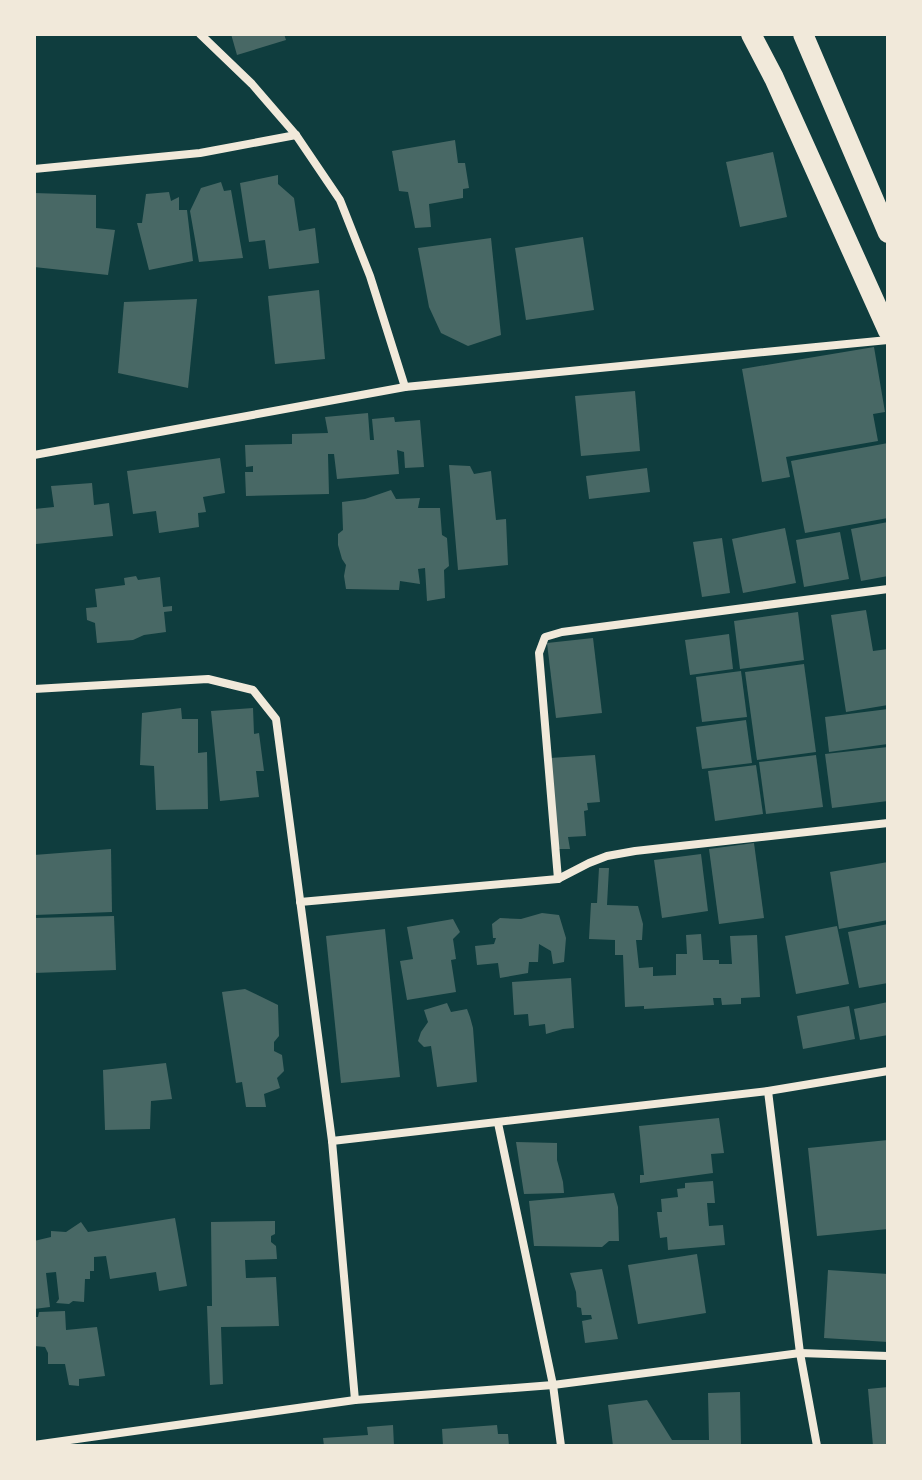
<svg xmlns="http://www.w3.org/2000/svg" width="922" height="1480" viewBox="0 0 922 1480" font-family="'Space Grotesk',sans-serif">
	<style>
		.building { fill: #486865 }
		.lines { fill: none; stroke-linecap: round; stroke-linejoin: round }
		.minor { stroke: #f1e9da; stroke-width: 8 }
		.primary { stroke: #f1e9da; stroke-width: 20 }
	</style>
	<rect width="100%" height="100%" fill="#0f3d3e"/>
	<!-- building -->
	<g class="building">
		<path d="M231 34H284L286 40 237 55Z"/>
		<path d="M455 140 458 163H465L469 188 463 189V198L429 204 431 227 415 228 408 192 399 191 392 151Z"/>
		<path d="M773 152 787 217 740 227 726 162Z"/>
		<path d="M278 175V184L294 198 299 231 315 228 319 263 269 269 265 240 249 242 240 183Z"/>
		<path d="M221 182 224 191 231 190 243 258 199 262 190 211 201 188Z"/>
		<path d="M169 192 171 201 179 197V210H187L193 261 149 270 137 223H142L146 194Z"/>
		<path d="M34 193 96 195V228L115 230 108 275 34 267Z"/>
		<path d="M583 237 594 310 526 320 515 248Z"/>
		<path d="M491 238 501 335 468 346 441 333 429 307 418 248Z"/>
		<path d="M319 290 325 359 275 364 268 296Z"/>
		<path d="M197 299 188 388 118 373 124 302Z"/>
		<path d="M874 347 885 412 873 414 878 441 786 457 790 477 762 482 742 369Z"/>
		<path d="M635 391 640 451 581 456 575 396Z"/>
		<path d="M368 413 370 440H374L372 419 394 417 395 422 420 420 424 467 405 468 404 452 397 450 399 474 337 479 334 454H328L329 494 246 496 245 472H253V466L246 467 245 445 292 444V434L328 433 325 417Z"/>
		<path d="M888 443V518L805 533 791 461Z"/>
		<path d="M220 458 225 493 203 497 206 512 198 513 199 527 159 533 156 511 133 514 127 471Z"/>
		<path d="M449 465 470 466 474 474 491 471 496 520 506 519 508 565 458 570Z"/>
		<path d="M647 468 650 492 589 499 586 476Z"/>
		<path d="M92 483 94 505 109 503 113 536 36 544 34 509 54 507 51 486Z"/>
		<path d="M391 490 396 499 420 498 418 508H440L442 535 447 538 449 566 444 570 445 598 427 601 425 568 418 569 420 584 400 581 399 590 346 589 344 576 346 565 342 559 338 545V534L343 530 342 502 365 499Z"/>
		<path d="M888 522V576L861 581 851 529Z"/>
		<path d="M785 528 796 583 743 593 732 539Z"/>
		<path d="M840 532 849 579 804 587 796 540Z"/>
		<path d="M722 538 730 593 702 597 693 542Z"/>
		<path d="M136 576 138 580 160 577 163 607 172 606V611L164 612 166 632 144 635 133 640 97 643 95 623 87 620 86 608 97 607 95 589 125 585 124 578Z"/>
		<path d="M866 610 873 651 888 649V705L846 712 831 615Z"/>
		<path d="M798 612 804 660 740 669 734 621Z"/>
		<path d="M729 634 733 669 690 675 685 640Z"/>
		<path d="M593 638 602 713 556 718 547 643Z"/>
		<path d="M804 664 816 752 757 760 745 672Z"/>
		<path d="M741 671 747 717 702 722 696 677Z"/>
		<path d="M181 708 182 719H198V753L207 752 208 809 156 810 154 766 140 765 142 713Z"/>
		<path d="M253 708 254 734 259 733 264 771H256L259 797 220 801 211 711Z"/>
		<path d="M888 709V744L829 752 825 717Z"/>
		<path d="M746 720 752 763 702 769 696 727Z"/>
		<path d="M888 747V801L832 808 825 754Z"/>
		<path d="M595 755 600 802 587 803 588 810 584 811 586 836 568 837 570 849H558L550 758Z"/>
		<path d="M816 755 823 807 766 814 759 762Z"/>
		<path d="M756 765 763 814 715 821 708 771Z"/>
		<path d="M754 843 764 918 719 924 709 849Z"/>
		<path d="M111 849 112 912 35 915 34 855Z"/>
		<path d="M701 854 708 911 662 918 654 860Z"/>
		<path d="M888 862V920L839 929 830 872Z"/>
		<path d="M599 868H609L607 905 638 906 643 924 642 940H636L639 968 653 967V976L676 975V954H687L686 935 701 934 703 960H719V964H732L730 936 757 935 760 997 741 998V1004L722 1005 721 998H713L714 1005 644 1009V1006L625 1007 623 955H615V940L589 939 591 903H597Z"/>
		<path d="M542 913 559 915 566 938 564 962 553 964 551 951 539 944 538 962H529L528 973 500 978 498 963 477 965 475 946 494 944 496 938H493L492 924 500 918 521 919Z"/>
		<path d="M114 916 116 970 34 973V918Z"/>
		<path d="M453 919 460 932 453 939 456 959 451 960 456 992 407 1000 400 961 413 959 407 927Z"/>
		<path d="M888 924V983L859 988 848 932Z"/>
		<path d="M837 926 849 984 796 994 785 936Z"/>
		<path d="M385 929 400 1077 341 1083 326 936Z"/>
		<path d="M571 978 574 1028 563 1029 546 1034 545 1024 529 1026 528 1014 514 1015 512 982Z"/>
		<path d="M245 989 278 1005 279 1036 274 1042V1051L282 1055 284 1071 277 1078 280 1088 264 1094 266 1107H246L242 1082 236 1083 222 992Z"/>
		<path d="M888 1002V1035L860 1040 854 1009Z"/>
		<path d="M447 1003 451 1012 467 1009 470 1017 473 1028 477 1082 437 1087 431 1046 424 1047 418 1041 421 1032 428 1022 424 1010Z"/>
		<path d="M849 1006 855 1039 803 1049 797 1016Z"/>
		<path d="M166 1063 172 1099 151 1101 150 1129 105 1130 103 1070Z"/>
		<path d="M719 1118 724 1153 711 1154 713 1173 640 1183V1175H644L639 1126Z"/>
		<path d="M888 1140V1229L817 1236 808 1148Z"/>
		<path d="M516 1142 557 1143V1160L563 1182 564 1193 524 1194Z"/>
		<path d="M713 1181 715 1203H707L709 1226 723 1225 725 1245 668 1250 667 1237 660 1238 657 1212H662L661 1199 678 1197 677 1189 685 1188V1183Z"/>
		<path d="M614 1193 618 1207 619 1241H609L602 1247 534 1246 529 1201Z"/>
		<path d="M175 1218 187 1286 159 1291 156 1272 110 1279 106 1256 94 1257V1271H90V1279H85L84 1302 73 1301 69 1304 56 1303 59 1299 56 1272 46 1273 50 1307 34 1309V1241L51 1237V1231L66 1232 81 1222 88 1232Z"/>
		<path d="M275 1221V1234L271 1236V1242L276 1246 277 1259 245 1260 246 1278 276 1277 279 1326 221 1327 223 1384 210 1385 207 1306H212L211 1222Z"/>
		<path d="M697 1254 706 1313 638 1324 628 1265Z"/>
		<path d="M602 1269 618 1339 585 1343 582 1321 592 1319 591 1315H582L581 1308 577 1307 576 1292 570 1273Z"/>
		<path d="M828 1270 888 1274V1342L824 1338Z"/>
		<path d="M65 1311 66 1330 97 1327 105 1376 79 1379V1386L69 1385 65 1364H48V1353L45 1347 34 1346V1317H38L39 1312Z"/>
		<path d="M888 1387V1446H873L868 1389Z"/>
		<path d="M740 1392 741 1445 613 1446 608 1405 647 1400 672 1440H709L708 1393Z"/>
		<path d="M393 1425 394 1446H324L323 1438 368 1435 367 1427Z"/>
		<path d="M497 1425 498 1434H508L509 1446H443L442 1429Z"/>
	</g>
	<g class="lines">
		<!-- minor -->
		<g class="minor">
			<path d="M200 34 252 84 296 135 340 200 370 276 405 387"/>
			<path d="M34 169 200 153 296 135"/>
			<path d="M34 455 405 387 888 340"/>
			<path d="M34 689 208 679 253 690 276 719 332 1141 355 1400"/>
			<path d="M558 879 539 653 545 637 562 632 888 589"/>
			<path d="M300 902 558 879 589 863 607 856 635 851 888 823"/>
			<path d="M768 1091 800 1353 817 1446"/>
			<path d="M498 1123 553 1385 561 1446"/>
			<path d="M332 1141 768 1091 888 1071"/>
			<path d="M34 1445 355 1400 553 1385 800 1353 888 1356"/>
		</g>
		<!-- primary -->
		<g class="primary">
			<path d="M751 34 774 78 888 331"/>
			<path d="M803 34 888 233"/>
		</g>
	</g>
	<!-- border -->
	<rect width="922" height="1480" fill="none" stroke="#f1e9da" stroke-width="72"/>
</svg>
